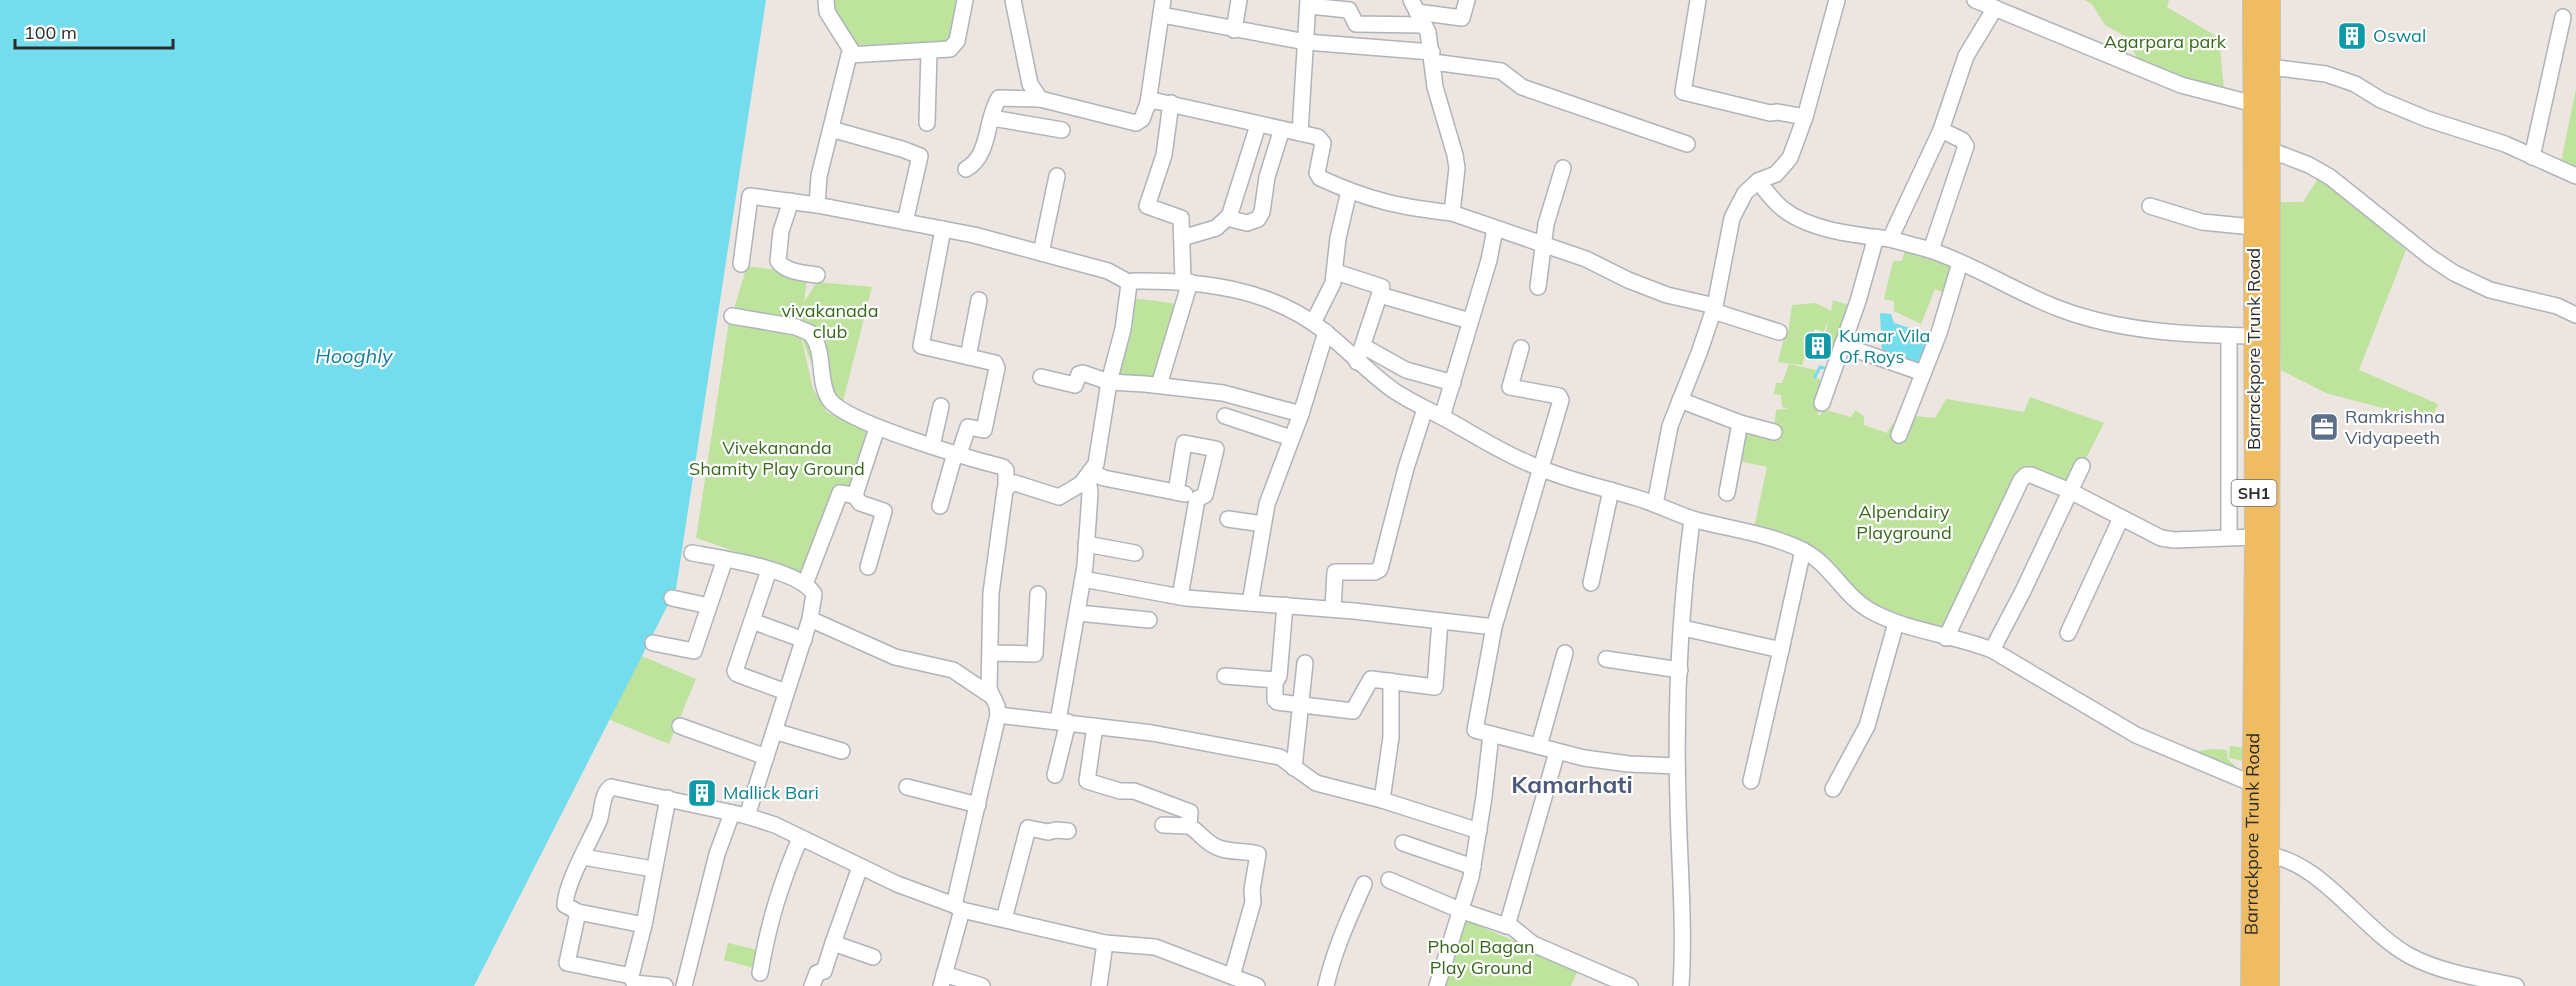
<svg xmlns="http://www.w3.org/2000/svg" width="2576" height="986" viewBox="0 0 2576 986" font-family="Mulish,sans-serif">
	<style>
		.green { fill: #bde39c }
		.water { fill: #74dded }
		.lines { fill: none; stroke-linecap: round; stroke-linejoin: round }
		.stream { stroke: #74dded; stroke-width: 3 }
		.minor-casing { stroke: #afb3bc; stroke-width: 18 }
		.major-casing { stroke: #c4c4c4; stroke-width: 22 }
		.minor { stroke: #fff; stroke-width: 15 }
		.major { stroke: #efbc62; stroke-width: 20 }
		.labels { text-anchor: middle; stroke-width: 4.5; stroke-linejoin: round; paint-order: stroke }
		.shield { fill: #fff; stroke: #6b6b6b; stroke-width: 1.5 }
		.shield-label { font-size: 16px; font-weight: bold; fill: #2c2c2c }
		.culture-label { font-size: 18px; fill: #0d838f; stroke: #fff; text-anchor: start }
		.park-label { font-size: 18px; fill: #36691c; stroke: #fff }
		.street-label { font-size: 18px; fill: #2c2c2c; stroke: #fff }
		.service-label { font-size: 18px; fill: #4e5e75; stroke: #fff; text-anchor: start }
		.water-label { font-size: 20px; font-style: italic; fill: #0f7e9d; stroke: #fff }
		.district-label { font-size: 24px; font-weight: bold; fill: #4c5b7d; stroke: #fff }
	</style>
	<rect width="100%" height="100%" fill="#ede5df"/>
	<!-- green -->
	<g class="green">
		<path d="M831 0H956L949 43 854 45 830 5Z"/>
		<path d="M2085 0H2169L2167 7 2219 38 2224 90 2141 65 2125 36 2105 25 2092 4Z"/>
		<path d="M2576 89V169L2561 162Z"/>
		<path d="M2319 177 2406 250 2359 370 2438 404 2431 421 2326 393 2281 370 2276 202H2303Z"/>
		<path d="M1906 246 1954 263 1944 293 1935 289 1921 324 1894 311V301L1884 299 1893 261H1902Z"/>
		<path d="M747 266 808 274 804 302 817 282 872 287 842 405 818 381 797 325 733 312Z"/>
		<path d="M1133 298 1177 304 1157 379 1114 375Z"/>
		<path d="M1833 300 1855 307 1838 352 1827 348 1832 336 1826 334 1828 320 1824 332 1815 329 1810 338 1795 335 1811 339 1802 365 1778 362 1785 334H1788L1792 305 1816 303 1831 311Z"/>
		<path d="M729 322 801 337 813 389 827 412 870 433 849 491 804 575 696 538Z"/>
		<path d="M1789 364 1816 370 1815 377 1827 383 1818 415H1821L1823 409 1851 417 1856 410 1864 417V425L1887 433 1892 424 1901 429V437L1915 416 1935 418 1946 399 2024 412 2030 397 2104 423 2070 490 2027 470 1945 634 1886 616 1833 572 1754 528 1767 467 1735 460 1741 433 1773 437 1776 410 1789 409 1782 407 1781 395 1774 394 1776 383H1782Z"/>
		<path d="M630 651 696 679 669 744 598 715Z"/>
		<path d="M2230 746 2247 748 2244 761 2229 758Z"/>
		<path d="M2211 749 2227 750 2228 759 2241 772 2180 755Z"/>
		<path d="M1465 920 1579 968 1571 986H1439Z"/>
		<path d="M728 943 762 951 758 969 724 960Z"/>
	</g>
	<!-- water -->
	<g class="water">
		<path d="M0 0H766L676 589 474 986H0Z"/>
		<path d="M1880 313 1891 314 1894 323 1935 336 1922 370 1882 354Z"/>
	</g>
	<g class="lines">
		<!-- stream -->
		<path class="stream" d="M1815 377 1820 367 1829 369"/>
		<!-- minor casing -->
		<g class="minor-casing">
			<g id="minor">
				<path d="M826 0 827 12 853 53"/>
				<path d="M965 0 957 41 950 49 849 55 819 176 817 205 974 235 1108 271 1130 283"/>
				<path d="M1013 0 1030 84 1040 99 1136 123 1142 119 1148 103 1156 101 1318 137 1323 143 1317 173 1320 178C1368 200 1399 207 1452 213"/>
				<path d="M1411 0 1428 32 1435 87 1455 155 1457 168 1452 213 1586 259 1628 280 1667 295 1715 306"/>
				<path d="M1698 0 1683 92 1770 113 1778 112 1805 117"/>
				<path d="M1975 0 2181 85 2262 106"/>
				<path d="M1309 6 1349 10 1356 24 1424 25"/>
				<path d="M1417 12 1462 18 1467 0"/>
				<path d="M1162 15 1306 42 1432 52"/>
				<path d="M1234 30 1239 0"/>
				<path d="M1433 62 1501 71 1522 87 1687 144"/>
				<path d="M2270 67 2326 74 2355 84 2381 100 2427 119 2505 144 2576 176"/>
				<path d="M1148 103 1163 0"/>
				<path d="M1171 103 1164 155 1147 206 1181 218 1183 281"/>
				<path d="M992 118 1062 130"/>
				<path d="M927 123 929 51"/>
				<path d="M831 129 902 149 920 156 905 222"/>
				<path d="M1300 133 1308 0"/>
				<path d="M2270 150 2309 165 2330 177 2430 257 2454 273 2490 290 2557 306 2576 315"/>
				<path d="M2532 157 2563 17"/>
				<path d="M966 169C991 155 985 119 999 98L1040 99"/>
				<path d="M1758 181C1766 191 1773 201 1783 209 1811 231 1856 235 1890 239L1941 130 1966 56 1995 8"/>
				<path d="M791 201 781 231 778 261C785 272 804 273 817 275"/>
				<path d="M2150 206 2202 222 2253 227"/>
				<path d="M1229 217 1258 125"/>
				<path d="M943 229 921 346 995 363 997 368 984 430 968 427 959 454"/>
				<path d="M1182 238 1216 228 1227 218 1247 223 1258 219 1262 212 1267 177 1282 129"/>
				<path d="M1890 239C1904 243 1917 246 1930 250 1975 265 2015 292 2060 309 2121 332 2189 335 2254 336"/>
				<path d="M1931 250 1966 146 1962 140 1941 130"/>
				<path d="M1041 253 1057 176"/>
				<path d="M741 264 750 196 817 205"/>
				<path d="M1336 272 1382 287 1357 362"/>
				<path d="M1538 287 1546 224 1563 168"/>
				<path d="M1380 295 1470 321"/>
				<path d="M1713 311 1779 332"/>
				<path d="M732 316 796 327 810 333C826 350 817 380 829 399 845 423 971 459 1003 467L1006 470V488"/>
				<path d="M1313 323 1333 283 1338 238 1349 191"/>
				<path d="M2229 336V537"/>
				<path d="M1842 345 1923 373"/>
				<path d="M1363 346 1406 370 1453 383"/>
				<path d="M1521 348 1510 387 1559 396 1561 400 1494 627 1475 730 1584 758 1629 764 1677 766"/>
				<path d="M968 357 979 300"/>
				<path d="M1041 377 1075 385 1079 374 1083 373 1109 382 1145 384 1223 393 1301 414"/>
				<path d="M1159 385 1190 282"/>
				<path d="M1680 400 1740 423 1774 432"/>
				<path d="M1822 403 1858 301 1876 237"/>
				<path d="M1225 416 1291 438"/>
				<path d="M1442 417 1489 260 1495 229"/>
				<path d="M1899 435 1939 333 1960 263"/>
				<path d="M932 446 941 406"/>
				<path d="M1090 472 1104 478 1185 494"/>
				<path d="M1176 492 1184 443 1216 449 1205 495 1197 499 1180 597"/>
				<path d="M1727 493 1740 423"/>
				<path d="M854 494 860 503 884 511 868 567"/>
				<path d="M1655 504 1670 426 1699 353 1715 306 1732 218 1745 193 1758 181 1776 174 1790 158 1805 117 1837 0"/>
				<path d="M940 506 955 453"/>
				<path d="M1228 519 1263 524"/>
				<path d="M1086 544 1135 553"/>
				<path d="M692 553C720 558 799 569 814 594L810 619 747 816"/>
				<path d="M769 570 735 671 737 674 786 692"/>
				<path d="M1083 579 1186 598 1354 611 1494 627"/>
				<path d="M1591 583 1611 490"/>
				<path d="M805 584 840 493 852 495 856 492 877 428"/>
				<path d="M672 598 709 606"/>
				<path d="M1250 603 1267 504 1301 414 1326 332"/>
				<path d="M1333 609 1335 572H1375L1380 569 1406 468 1425 409"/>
				<path d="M1078 613 1149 620"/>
				<path d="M810 619 895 657 953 670 990 695"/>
				<path d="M752 621 804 640"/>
				<path d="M1683 628 1781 650 1751 781"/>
				<path d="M2068 633 2121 518"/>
				<path d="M1946 638 2021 480 2026 475H2031L2070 491 2161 538 2174 540 2255 537"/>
				<path d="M653 643 694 651 725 559"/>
				<path d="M1781 650 1803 550"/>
				<path d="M1992 650 2023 591 2082 466"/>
				<path d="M991 653 1035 654 1038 594"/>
				<path d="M1606 659 1680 670"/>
				<path d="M1225 676 1275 680V700L1277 702 1353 711 1371 679 1435 687 1440 621"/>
				<path d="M1276 681 1279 676 1285 605"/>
				<path d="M998 715 1152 733 1280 757 1316 783 1382 800 1479 831"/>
				<path d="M1058 721 1085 566 1090 493 1088 476"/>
				<path d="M680 726 766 757"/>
				<path d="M1095 726 1087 781 1120 791H1134L1190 812 1189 826C1200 832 1205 843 1219 848 1232 853 1245 850 1258 854L1252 890 1253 902 1232 976"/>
				<path d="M774 731 842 751"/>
				<path d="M1539 746 1565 653"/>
				<path d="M1294 768 1305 663"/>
				<path d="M1055 775 1068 722"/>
				<path d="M907 787 978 805"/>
				<path d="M1833 789 1867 726 1896 623"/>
				<path d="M1382 800 1391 737V681"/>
				<path d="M1163 825 1189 826"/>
				<path d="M1403 843 1473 867"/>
				<path d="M2260 854C2320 857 2359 928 2410 956 2442 973 2480 978 2516 986"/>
				<path d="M583 857 653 869"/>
				<path d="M860 867 833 943 873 957"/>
				<path d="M1389 880 1462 911 1507 926 1557 752"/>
				<path d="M578 912 567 963 631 976 644 925 668 798"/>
				<path d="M1004 919 1028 828 1048 832 1056 830 1068 831"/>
				<path d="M644 925 578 912 565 905C566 883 589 843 599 821 603 810 601 794 611 787L747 816 775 825 897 884 954 905"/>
				<path d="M1507 926 1512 927 1533 944 1630 986"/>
				<path d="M760 973C769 921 780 886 800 838"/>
				<path d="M944 974 982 986"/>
				<path d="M631 976 634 983 665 986"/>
				<path d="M684 986 717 854 732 813"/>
				<path d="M812 986 817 973 824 971 833 943"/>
				<path d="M941 986 962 910"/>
				<path d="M1099 986 1105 943"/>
				<path d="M1257 986 1155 947 1105 943 962 910 954 905 998 715 997 706 989 689 991 593 1005 490 1011 484 1015 483 1059 497 1081 484 1096 464 1109 382 1123 329 1129 284 1133 281C1200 280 1270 288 1324 331 1348 350 1368 372 1393 390 1409 401 1427 409 1444 418 1472 433 1499 451 1528 463 1563 479 1601 487 1637 498 1657 504 1676 514 1696 520 1730 529 1770 534 1802 550 1830 563 1843 595 1869 610 1908 632 1952 634 1992 650L2136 735 2253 784"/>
				<path d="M1326 986C1334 950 1349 918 1364 884"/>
				<path d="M1437 986 1471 877 1484 797 1491 734"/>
				<path d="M1681 986C1685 924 1679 862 1678 800 1675 707 1680 611 1692 519"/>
			</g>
		</g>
		<!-- major casing -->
		<g class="major-casing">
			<g id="major">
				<path id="s1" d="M2251 986 2255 537 2253 0"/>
				<path d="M2269 986 2270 0"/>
			</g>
		</g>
		<!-- minor -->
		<use href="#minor" class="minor"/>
		<!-- major -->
		<use href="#major" class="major"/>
	</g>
	<!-- icons -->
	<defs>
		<g id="building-square" transform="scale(1.5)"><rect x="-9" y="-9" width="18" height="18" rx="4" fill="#0f9aa8" stroke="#fff"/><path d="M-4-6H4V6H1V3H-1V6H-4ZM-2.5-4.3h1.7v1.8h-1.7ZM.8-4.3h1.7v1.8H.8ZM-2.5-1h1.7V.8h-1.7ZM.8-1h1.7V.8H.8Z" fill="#fff"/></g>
		<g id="office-square" transform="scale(1.5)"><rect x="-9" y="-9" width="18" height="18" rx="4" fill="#5c6f8a" stroke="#fff"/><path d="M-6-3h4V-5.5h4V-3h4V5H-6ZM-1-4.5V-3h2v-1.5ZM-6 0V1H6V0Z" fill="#fff"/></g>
	</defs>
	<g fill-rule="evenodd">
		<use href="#building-square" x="2352" y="36"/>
		<use href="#building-square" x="1818" y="346"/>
		<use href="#office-square" x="2324" y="427"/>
		<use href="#building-square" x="702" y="793"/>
	</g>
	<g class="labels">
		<!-- shield labels -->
		<rect class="shield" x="2231.5" y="480" width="45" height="26" rx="4.5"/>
		<g class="shield-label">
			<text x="2254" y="499">SH1</text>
		</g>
		<!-- culture labels -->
		<g class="culture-label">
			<text x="2373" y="42">Oswal</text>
			<text x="1839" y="342">Kumar Vila<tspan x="1839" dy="21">Of Roys</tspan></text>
			<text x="723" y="799">Mallick Bari</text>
		</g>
		<!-- park labels -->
		<g class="park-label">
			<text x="2165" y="48">Agarpara park</text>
			<text x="830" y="317">vivakanada<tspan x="830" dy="21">club</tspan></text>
			<text x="777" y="454">Vivekananda<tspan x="777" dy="21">Shamity Play Ground</tspan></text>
			<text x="1904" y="518">Alpendairy<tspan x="1904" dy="21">Playground</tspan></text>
			<text x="1481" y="953">Phool Bagan<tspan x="1481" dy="21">Play Ground</tspan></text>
		</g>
		<!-- street labels -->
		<g class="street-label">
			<text transform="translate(2254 349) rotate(-90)" y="6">Barrackpore Trunk Road</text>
			<text dy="6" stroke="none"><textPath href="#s1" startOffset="152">Barrackpore Trunk Road</textPath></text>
		</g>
		<!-- service labels -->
		<g class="service-label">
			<text x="2345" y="423">Ramkrishna<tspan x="2345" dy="21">Vidyapeeth</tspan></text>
		</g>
		<!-- water labels -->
		<g class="water-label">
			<text x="354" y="363">Hooghly</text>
		</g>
		<!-- district labels -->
		<g class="district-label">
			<text x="1572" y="793">Kamarhati</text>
		</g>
	</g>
	<!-- scale -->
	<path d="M15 39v9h158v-9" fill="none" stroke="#2c2c2c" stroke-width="3"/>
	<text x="24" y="39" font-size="18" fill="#2c2c2c" stroke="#ffffff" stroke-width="4.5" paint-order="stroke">100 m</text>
</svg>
